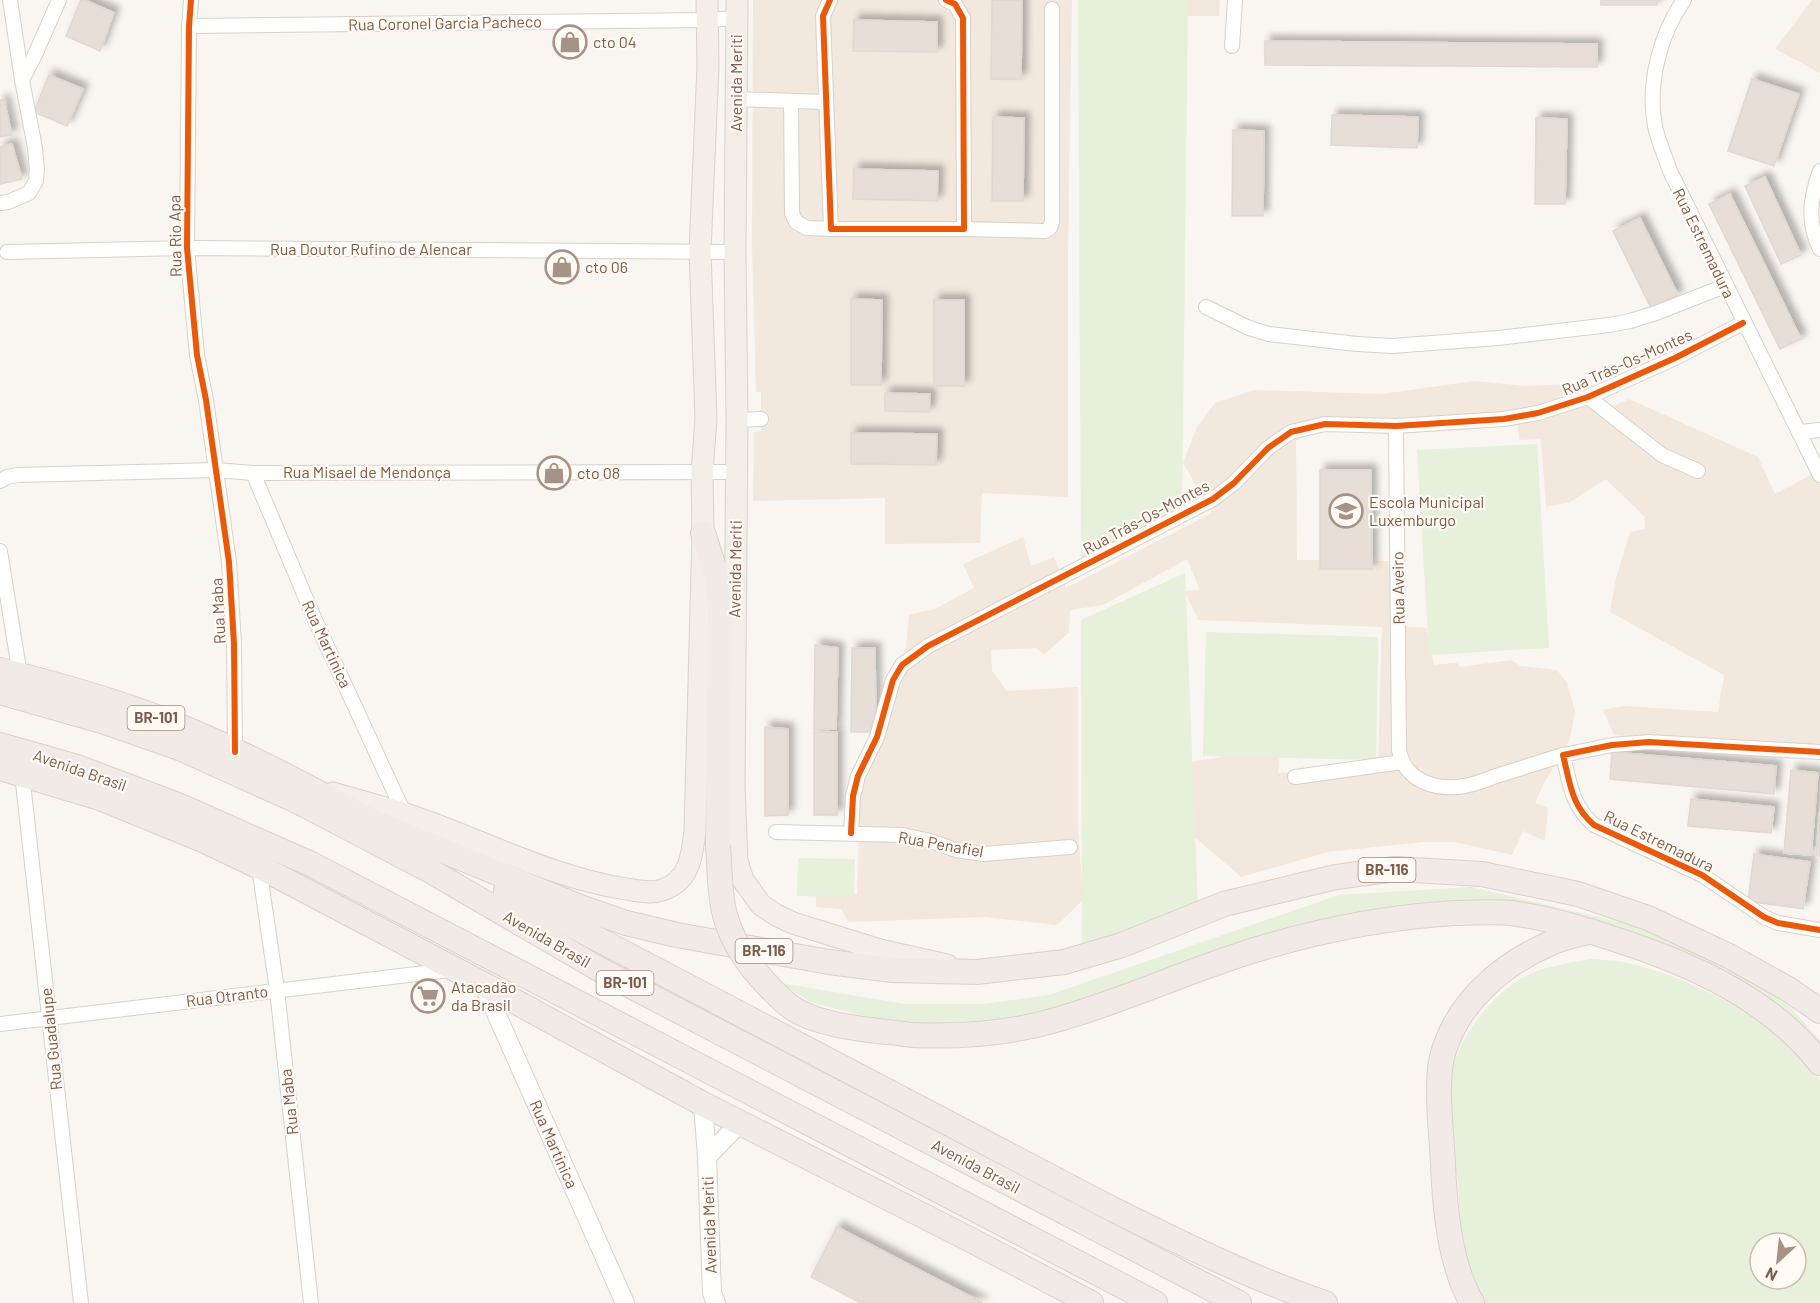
<svg xmlns="http://www.w3.org/2000/svg" width="1820" height="1303" viewBox="0 0 1820 1303" font-family="Barlow,sans-serif">
	<style>
		.residential { fill: #f2e8de }
		.green { fill: #e7f0db; fill-rule: evenodd }
		.building { fill: #e6ded7; stroke: #e2d8d2; stroke-width: 1.5; filter: url(#shadow) }
		.lines { fill: none; stroke-linecap: round; stroke-linejoin: round }
		.street-casing { stroke: #d7d1cb; stroke-width: 16 }
		.secondary-casing { stroke: #d9d2cb; stroke-width: 20 }
		.primary-casing { stroke: #dad1cc; stroke-width: 23 }
		.highway-casing { stroke: #dad1cc; stroke-width: 26 }
		.street { stroke: #fefefd; stroke-width: 14 }
		.secondary { stroke: #fefefd; stroke-width: 18 }
		.primary { stroke: #f3eee8; stroke-width: 21 }
		.highway { stroke: #f2eae7; stroke-width: 24 }
		.highway-bridge-casing { stroke: #dad1cc; stroke-width: 26; stroke-linecap: butt }
		.highway-bridge { stroke: #f2eae7; stroke-width: 24 }
		.cycleway-casing { stroke: #fffaf3; stroke-width: 10 }
		.cycleway { stroke: #e8590c; stroke-width: 6 }
		.labels { text-anchor: middle; stroke-width: 4.5; stroke-linejoin: round; paint-order: stroke }
		.shield { fill: #fffaf3; stroke: #a28b7f; stroke-width: 1.5 }
		.shield-label { font-size: 15px; font-weight: bold; fill: #7a5c4d }
		.street-label { font-size: 16px; fill: #7a5c4d; stroke: #fffaf3 }
		.poi-label { font-size: 16px; fill: #7a5c4d; stroke: #fffaf3; text-anchor: start }
	</style>
	<defs>
		<filter id="shadow"><feDropShadow dx="5.5" dy="-5.5" stdDeviation="3" flood-color="#0004"/></filter>
	</defs>
	<rect width="100%" height="100%" fill="#f9f5f0"/>
	<!-- residential -->
	<g class="residential">
		<path d="M753 0H1072L1068 249V497L982 493 980 543 885 544V498L753 501 754 432 761 431V392H756L752 245Z"/>
		<path d="M1183 0H1220L1219 16H1184Z"/>
		<path d="M1812 0H1820V73L1775 49Z"/>
		<path d="M1474 381 1527 386 1591 383 1598 413 1629 399 1758 457 1775 494 1820 470V757L1614 735 1603 710 1623 706 1718 712 1724 675 1610 612 1616 578 1630 532 1645 529V517L1606 479 1570 502 1546 507 1541 439 1519 440 1517 415 1324 422 1296 441 1297 560 1391 561 1395 626 1426 628 1434 665 1457 663 1461 667 1511 660 1521 666 1557 670 1567 683 1575 711 1570 739 1544 783 1535 803 1548 808 1545 841 1523 831 1512 855 1455 842H1423L1328 852 1241 877 1188 831 1183 763 1280 748 1278 773 1378 764 1382 627 1198 620 1185 591 1200 590 1187 559 1103 605 1070 610 1069 633 1044 654 1036 648 991 650 992 671 1007 691 1078 687V826L1083 900 1057 925 985 917 848 922 841 909 816 907V893L857 894 859 826 856 810 857 793 871 756 886 730 892 712 897 679 904 669 909 615 935 609 974 588 963 564 1023 537 1031 566 1054 557 1066 588 1212 513 1183 463 1197 427 1215 403 1254 390 1382 394Z"/>
	</g>
	<!-- green -->
	<g class="green">
		<path d="M1078 0H1188L1182 509 1081 563Z"/>
		<path d="M1537 444 1549 648 1429 655 1417 450Z"/>
		<path d="M1185 573 1198 908 1082 955 1081 620Z"/>
		<path d="M1206 632 1378 637 1376 760 1203 756Z"/>
		<path d="M798 858 855 859 854 897 797 896Z"/>
		<path d="M1471 887 1641 927 1713 960 1752 980 1789 1006 1820 1040V1053L1786 1017 1546 914 1409 912 1024 1025 916 1029 810 1002 781 983 905 1004H984L1049 995 1339 895Z"/>
		<path d="M1591 959C1601 960 1612 960 1623 962 1675 972 1751 1009 1790 1045 1801 1056 1810 1069 1820 1080V1303H1484C1460 1272 1461 1225 1458 1188 1455 1155 1450 1121 1450 1087 1451 1046 1489 996 1524 977 1544 966 1569 963 1591 959ZM1760 1243H1796V1279H1760Z"/>
	</g>
	<!-- building -->
	<g class="building">
		<path d="M81 0H85L114 13 100 51 66 36Z"/>
		<path d="M992 0H1022L1021 79H991Z"/>
		<rect x="1601" y="0" width="56" height="5"/>
		<path d="M854 20 937 22V52L853 51Z"/>
		<path d="M1265 41 1597 44V67L1265 65Z"/>
		<path d="M49 75 83 89 67 126 34 112Z"/>
		<path d="M1752 79 1799 94 1774 166 1728 151Z"/>
		<path d="M0 100H4L12 135 0 137Z"/>
		<path d="M1332 115 1418 117 1417 148 1331 145Z"/>
		<path d="M993 117 1024 118 1023 201H992Z"/>
		<path d="M1536 118 1567 119 1565 204H1535Z"/>
		<path d="M1233 130 1264 131 1263 216H1232Z"/>
		<path d="M12 144 22 179 0 184V147Z"/>
		<path d="M854 169 938 171 937 201 853 199Z"/>
		<path d="M1765 177 1801 255 1781 264 1745 186Z"/>
		<path d="M1730 194 1801 339 1780 349 1709 204Z"/>
		<path d="M1640 218 1678 295 1651 308 1613 231Z"/>
		<path d="M851 299 882 300 881 385H851Z"/>
		<rect x="934" y="300" width="30" height="86"/>
		<path d="M885 393 930 394 929 412 885 411Z"/>
		<path d="M851 433 937 434 936 465 851 464Z"/>
		<path d="M1320 470H1371L1372 569H1320Z"/>
		<path d="M815 645 838 648 836 729 814 730Z"/>
		<path d="M852 648H875L876 732H851Z"/>
		<path d="M765 727 788 729V815L765 816Z"/>
		<rect x="814" y="732" width="23" height="83"/>
		<path d="M1612 752 1776 766 1774 794 1610 779Z"/>
		<path d="M1791 770 1818 773 1811 855 1784 853Z"/>
		<path d="M1691 799 1774 807 1771 833 1688 826Z"/>
		<path d="M1820 808V856L1816 855Z"/>
		<path d="M1754 854 1810 862 1803 909 1748 901Z"/>
		<path d="M837 1227 983 1303H861L811 1277Z"/>
	</g>
	<g class="lines">
		<!-- street casing -->
		<g class="street-casing">
			<g id="street">
				<path d="M10 0 22 80"/>
				<path d="M191 0 189 26 187 248 197 355 206 400 229 562 234 644 235 752"/>
				<path d="M830 0 823 16 831 229H964L963 18 955 4 946 0"/>
				<path d="M1684 0C1660 34 1647 84 1655 126 1658 141 1665 156 1670 171L1820 475"/>
				<path d="M189 26 707 20 737 18"/>
				<path d="M1232 46 1235 0"/>
				<path d="M736 99 825 102"/>
				<path d="M791 101 792 213 796 222 807 228 831 229"/>
				<path d="M1820 171C1810 198 1807 223 1820 249"/>
				<path d="M0 203 8 202 29 193 36 181 37 169 35 148 22 80 34 57 59 0"/>
				<path d="M964 229 1045 231 1050 228 1052 222V9"/>
				<path d="M7 252 187 248 735 252"/>
				<path d="M1206 307 1249 328 1269 334 1357 344 1392 346 1498 338 1609 325 1630 321 1656 313 1725 286"/>
				<path d="M1588 397 1662 455 1698 471"/>
				<path d="M737 420 761 419"/>
				<path d="M1396 426 1399 750C1405 781 1435 791 1465 786 1475 784 1486 780 1496 776 1518 769 1541 762 1563 755"/>
				<path d="M1799 432 1820 430"/>
				<path d="M253 473 315 620 404 813"/>
				<path d="M0 481 7 477 18 475 216 470 253 473 736 472"/>
				<path d="M0 551 20 675"/>
				<path d="M1820 752 1649 742 1612 745 1563 755C1570 783 1571 805 1594 825L1702 875 1764 917 1778 923 1820 930"/>
				<path d="M22 774 81 1303"/>
				<path d="M1295 777 1402 762"/>
				<path d="M776 832 903 835 930 841 956 850 983 854 1070 847"/>
				<path d="M851 833 853 796 858 776 877 737 893 680 902 665 928 646 1213 499 1234 483 1268 448 1291 432 1325 424 1396 426 1504 419 1538 413 1588 397 1675 358 1743 323"/>
				<path d="M259 867 277 990 311 1303"/>
				<path d="M0 1024 450 970"/>
			</g>
		</g>
		<!-- secondary casing -->
		<g class="secondary-casing">
			<g id="secondary">
				<path d="M483 984 625 1303"/>
				<path d="M703 1104 707 1157 712 1293 716 1303"/>
				<path d="M707 1157 740 1123"/>
			</g>
		</g>
		<!-- primary casing -->
		<g class="primary-casing">
			<g id="primary">
				<path d="M737 0 735 252 737 420 734 786 737 861 743 880 761 905 776 915 793 923 880 950 947 965"/>
				<path d="M333 793C356 800 380 806 403 813 477 837 548 877 626 889 638 891 651 894 662 890 690 881 692 856 695 831L703 533 702 472 706 419 700 251 708 66 707 0"/>
			</g>
		</g>
		<!-- highway casing -->
		<g class="highway-casing">
			<g id="highway">
				<path d="M703 533 718 580 720 609 718 846"/>
				<path d="M0 670C60 685 122 702 179 726 250 755 317 792 385 828"/>
				<path d="M0 692 105 722 182 749 299 802 429 870 604 972 1239 1303"/>
				<path d="M0 745 77 767 180 806 311 864 1155 1303"/>
				<path d="M0 768 100 798 205 841 266 870 483 984 703 1104 971 1240 1091 1303"/>
				<path d="M371 821 580 907 626 923 677 935 829 962 893 970 977 972 1064 962 1122 945 1224 904 1336 877 1395 869 1482 874 1578 894 1648 918 1729 956 1788 989 1820 1011"/>
				<path d="M506 891 1110 1208C1181 1243 1250 1278 1325 1303"/>
				<path d="M912 1035C959 1037 1006 1034 1052 1021 1122 1002 1188 970 1258 949 1321 930 1388 917 1454 913 1473 913 1493 911 1512 913 1555 919 1597 933 1638 947 1706 971 1775 1005 1820 1063"/>
				<path d="M1472 1303C1450 1265 1445 1210 1443 1166 1442 1135 1435 1087 1442 1057 1456 1003 1502 964 1551 943 1564 937 1578 935 1591 931"/>
			</g>
		</g>
		<!-- street -->
		<use href="#street" class="street"/>
		<!-- secondary -->
		<use href="#secondary" class="secondary"/>
		<!-- primary -->
		<use href="#primary" class="primary"/>
		<!-- highway -->
		<use href="#highway" class="highway"/>
		<!-- highway-bridge casing -->
		<g class="highway-bridge-casing">
			<path id="highway-bridge" d="M718 846C720 868 719 893 725 915 731 938 745 960 761 978 771 989 780 999 791 1007 820 1028 878 1030 912 1035"/>
		</g>
		<!-- highway-bridge -->
		<use href="#highway-bridge" class="highway-bridge"/>
		<!-- cycleway casing -->
		<g class="cycleway-casing">
			<g id="cycleway">
				<path d="M191 0 189 26 187 248 197 355 206 400 229 562 234 644 235 752"/>
				<path d="M830 0 823 16 831 229H964L963 18 955 4 946 0"/>
				<path d="M1820 752 1649 742 1612 745 1563 755C1570 783 1571 805 1594 825L1702 875 1764 917 1778 923 1820 930"/>
				<path d="M851 833 853 796 858 776 877 737 893 680 902 665 928 646 1213 499 1234 483 1268 448 1291 432 1325 424 1396 426 1504 419 1538 413 1588 397 1675 358 1743 323"/>
			</g>
		</g>
		<!-- cycleway -->
		<use href="#cycleway" class="cycleway"/>
	</g>
	<!-- icons -->
	<defs>
		<g id="shop-ring" transform="scale(1.725)"><circle r="9.5" fill="#fffaf3" stroke="#a69286" stroke-width="1.5"/><path d="M-5-2.5h2.3a2.7 3.5 0 0 1 5.4 0H5L5.5 6h-11ZM-1.5-2.5h3a1.5 2.3 0 0 0-3 0Z" fill="#a69286"/></g>
		<g id="school-ring" transform="scale(1.725)"><circle r="9.5" fill="#fffaf3" stroke="#a69286" stroke-width="1.5"/><path d="M0-5L7-2L0 1L-7-2ZM-4 1L0 2.5L4 1V4Q0 6-4 4Z" fill="#a69286"/></g>
		<g id="supermarket-ring" transform="scale(1.725)"><circle r="9.5" fill="#fffaf3" stroke="#a69286" stroke-width="1.5"/><path d="M-6-5.5h2.5l.6 2H6L4.5 2H-2.5L-4.4-4H-6ZM-1.5 3.2a1.3 1.3 0 1 0 .1 0ZM3 3.2a1.3 1.3 0 1 0 .1 0Z" fill="#a69286"/></g>
	</defs>
	<g fill-rule="evenodd">
		<use href="#shop-ring" x="570" y="42"/>
		<use href="#shop-ring" x="562" y="267"/>
		<use href="#shop-ring" x="554" y="473"/>
		<use href="#school-ring" x="1346" y="511"/>
		<use href="#supermarket-ring" x="428" y="996"/>
	</g>
	<g class="labels">
		<!-- shield labels -->
		<g class="shield">
			<rect x="127.5" y="706" width="57" height="24" rx="4.5"/>
			<rect x="1358.5" y="858" width="57" height="24" rx="4.5"/>
			<rect x="735.5" y="939" width="57" height="24" rx="4.5"/>
			<rect x="596.5" y="971" width="57" height="24" rx="4.5"/>
		</g>
		<g class="shield-label">
			<text x="156" y="723">BR-101</text>
			<text x="1387" y="875">BR-116</text>
			<text x="764" y="956">BR-116</text>
			<text x="625" y="988">BR-101</text>
		</g>
		<!-- street labels -->
		<g class="street-label">
			<text transform="translate(445 23) rotate(-1)" y="6">Rua Coronel Garcia Pacheco</text>
			<text transform="translate(736 83) rotate(-90)" y="6">Avenida Meriti</text>
			<text transform="translate(175 236) rotate(-91)" y="6">Rua Rio Apa</text>
			<text transform="translate(1704 243) rotate(64)" y="6">Rua Estremadura</text>
			<text x="371" y="255">Rua Doutor Rufino de Alencar</text>
			<text transform="translate(1627 362) rotate(-24)" y="6">Rua Trás-Os-Montes</text>
			<text x="367" y="478">Rua Misael de Mendonça</text>
			<text transform="translate(1146 517) rotate(-28)" y="6">Rua Trás-Os-Montes</text>
			<text transform="translate(735 569) rotate(-89)" y="6">Avenida Meriti</text>
			<text transform="translate(1398 588) rotate(-91)" y="6">Rua Aveiro</text>
			<text transform="translate(218 611) rotate(-93)" y="6">Rua Maba</text>
			<text transform="translate(327 644) rotate(65)" y="6">Rua Martinica</text>
			<text transform="translate(80 770) rotate(19)" y="6">Avenida Brasil</text>
			<text transform="translate(1659 841) rotate(26)" y="6">Rua Estremadura</text>
			<text transform="translate(941 844) rotate(10)" y="6">Rua Penafiel</text>
			<text transform="translate(547 939) rotate(30)" y="6">Avenida Brasil</text>
			<text transform="translate(227 996) rotate(-7)" y="6">Rua Otranto</text>
			<text transform="translate(51 1039) rotate(-96)" y="6">Rua Guadalupe</text>
			<text transform="translate(289 1102) rotate(-96)" y="6">Rua Maba</text>
			<text transform="translate(554 1144) rotate(66)" y="6">Rua Martinica</text>
			<text transform="translate(976 1166) rotate(28)" y="6">Avenida Brasil</text>
			<text transform="translate(709 1225) rotate(-92)" y="6">Avenida Meriti</text>
		</g>
		<!-- poi labels -->
		<g class="poi-label">
			<text x="593" y="48">cto 04</text>
			<text x="585" y="273">cto 06</text>
			<text x="577" y="479">cto 08</text>
			<text x="1369" y="508">Escola Municipal<tspan x="1369" dy="18">Luxemburgo</tspan></text>
			<text x="451" y="993">Atacadão<tspan x="451" dy="18">da Brasil</tspan></text>
		</g>
	</g>
	<!-- north arrow -->
	<g transform="translate(1778 1261) rotate(207)"><circle r="28" fill="#fffaf3" stroke="#cabbb1" stroke-width="1.5"/>
	<path d="M0-4.5L10 22L0 15L-10 22Z" fill="#a69286"/>
	<text y="-9" font-size="16" font-weight="bold" text-anchor="middle" fill="#7a5c4d">N</text>
	</g>
</svg>
